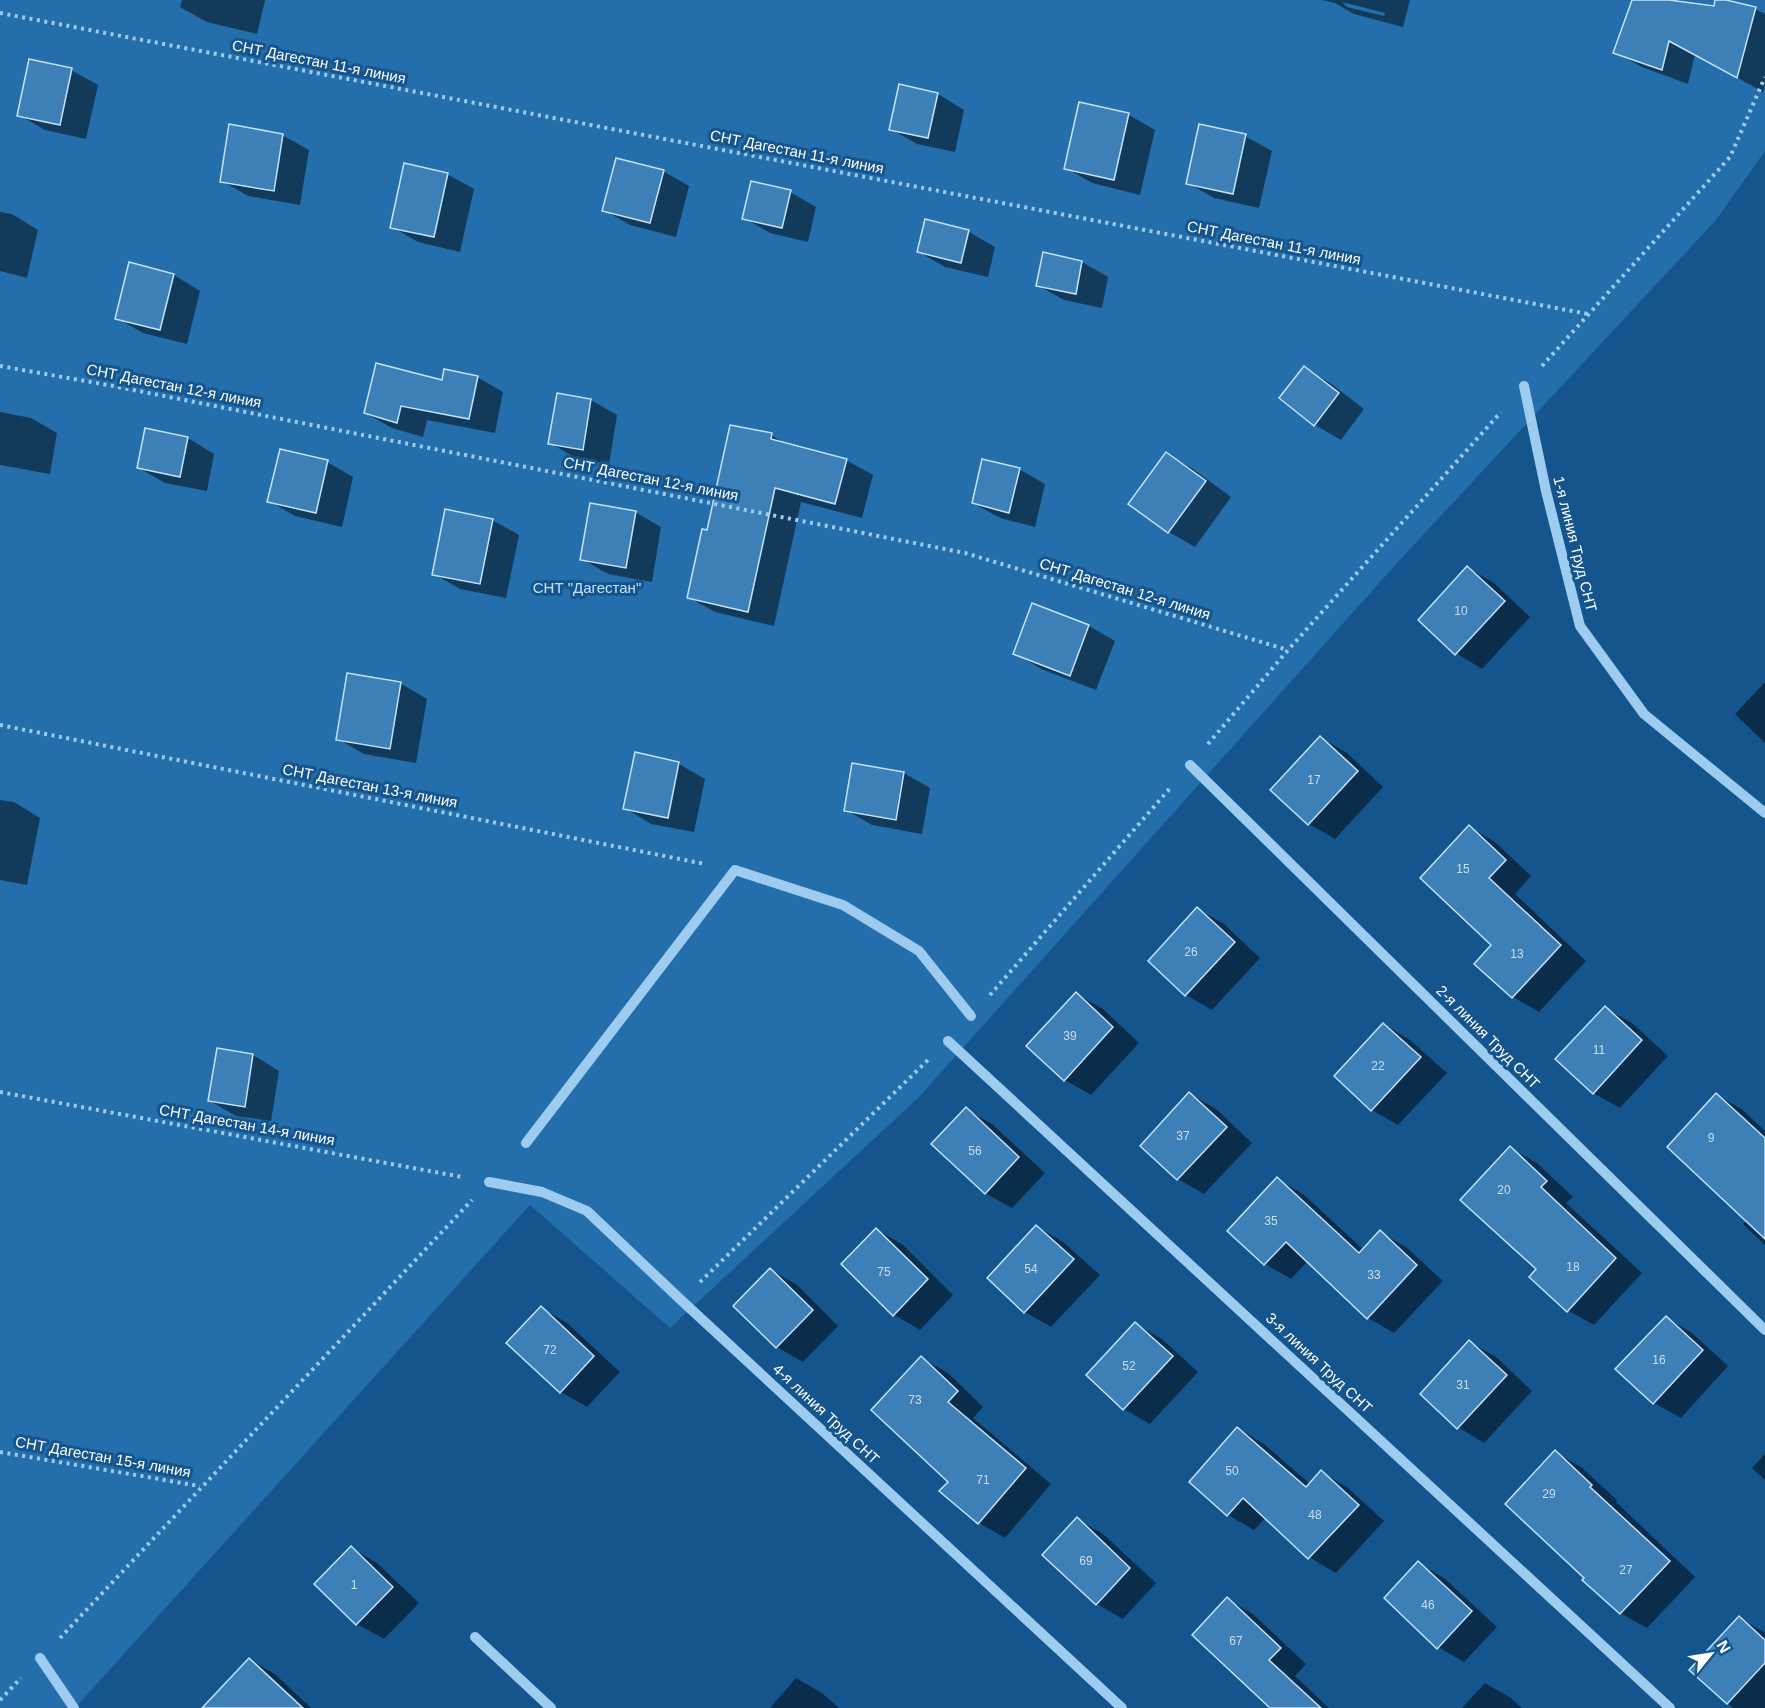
<svg xmlns="http://www.w3.org/2000/svg" width="1765" height="1708" viewBox="0 0 1765 1708" font-family="Arial,sans-serif">
	<style>
		.green { fill: #236eab }
		.shadow { fill: #0007; fill-rule: evenodd }
		.building { fill: #3d7fb7; stroke: #c5e3fc; stroke-width: 1.5 }
		.lines { fill: none; stroke-linecap: round; stroke-linejoin: round }
		.path { stroke: #9eccf1; stroke-width: 4; stroke-dasharray: 3 4.5; stroke-linecap: butt }
		.minor { stroke: #9eccf1; stroke-width: 10 }
		.labels { text-anchor: middle; stroke-width: 6; stroke-linejoin: round; paint-order: stroke }
		.number-label { font-size: 12px; fill: #cedfed }
		.street-label { font-size: 15px; fill: #fff; stroke: #14558e }
		.park-label { font-size: 15px; fill: #c5e3fc; stroke: #14558e }
	</style>
	<rect width="100%" height="100%" fill="#14558e"/>
	<!-- green -->
	<path class="green" d="M0 0H1765V151L1716 220 1398 562 919 1097 670 1328 530 1205 75 1708H0Z"/>
	<!-- shadow -->
	<g class="shadow">
		<path d="M182 0H265L257 34 207 22 180 7Z"/>
		<path d="M1322 0H1410L1403 27 1354 14 1335 3ZM1342 2 1385 13 1384 16 1347 7Z"/>
		<path d="M1633 0H1659L1715 8 1717 0H1720L1755 9 1765 14V86L1763 92 1695 54 1688 84 1642 67 1615 52Z"/>
		<path d="M71 70 98 85 86 139 45 130 19 115Z"/>
		<path d="M900 86 938 94 964 110 955 152 917 144 891 129Z"/>
		<path d="M1129 115 1155 130 1140 195 1092 183 1066 168Z"/>
		<path d="M282 135 309 150 300 205 248 196 222 181Z"/>
		<path d="M1245 136 1272 151 1259 208 1214 198 1188 183Z"/>
		<path d="M663 171 689 186 676 237 630 225 604 210Z"/>
		<path d="M447 174 474 189 460 252 418 242 392 227Z"/>
		<path d="M790 192 816 207 808 242 770 233 744 218Z"/>
		<path d="M0 212 12 214 38 230 27 278 0 271Z"/>
		<path d="M927 221 969 232 995 247 988 277 945 267 919 252Z"/>
		<path d="M1044 254 1082 262 1108 277 1102 308 1064 300 1037 285Z"/>
		<path d="M130 264 174 275 200 291 187 344 143 333 117 318Z"/>
		<path d="M1304 368 1330 383 1364 409 1341 440 1315 425 1281 398Z"/>
		<path d="M477 377 503 392 495 433 427 420 423 437 392 428 365 413 443 382Z"/>
		<path d="M591 400 617 415 609 464 576 458 550 443Z"/>
		<path d="M0 412 31 418 57 433 50 474 0 465Z"/>
		<path d="M771 435 790 446 846 460 873 475 862 518 801 502 774 626 715 612 688 597 708 532Z"/>
		<path d="M188 438 214 454 207 491 165 483 139 468Z"/>
		<path d="M1166 454 1193 469 1231 497 1195 547 1169 532Z"/>
		<path d="M327 462 353 477 342 527 295 516 269 501Z"/>
		<path d="M1019 469 1045 484 1035 527 1000 518 973 503Z"/>
		<path d="M635 512 661 527 652 582 608 574 582 559Z"/>
		<path d="M492 520 519 535 506 598 460 589 434 574Z"/>
		<path d="M1468 568 1494 583 1530 617 1482 669 1456 653Z"/>
		<path d="M1033 605 1089 626 1115 641 1096 690 1041 669 1015 653Z"/>
		<path d="M1765 682V743L1735 714Z"/>
		<path d="M400 683 427 699 416 763 364 754 338 739Z"/>
		<path d="M1321 738 1347 753 1383 787 1335 839 1309 824Z"/>
		<path d="M636 754 679 764 705 779 694 832 651 824 625 808Z"/>
		<path d="M904 773 930 788 922 834 872 825 846 810Z"/>
		<path d="M0 800 14 802 40 818 27 885 0 880Z"/>
		<path d="M1469 827 1495 842 1531 876 1515 894 1586 961 1539 1012 1513 997 1493 945Z"/>
		<path d="M1198 909 1224 924 1260 958 1212 1010 1186 995Z"/>
		<path d="M1077 994 1103 1009 1139 1043 1091 1095 1065 1080Z"/>
		<path d="M1605 1008 1632 1023 1668 1056 1620 1108 1593 1093Z"/>
		<path d="M1384 1024 1410 1040 1447 1073 1398 1125 1372 1110Z"/>
		<path d="M218 1050 253 1055 279 1071 271 1121 236 1116 210 1101Z"/>
		<path d="M1190 1094 1216 1109 1252 1143 1204 1194 1178 1179Z"/>
		<path d="M1717 1095 1743 1110 1765 1131V1245L1743 1224 1747 1220Z"/>
		<path d="M966 1109 992 1124 1045 1173 1012 1208 985 1193Z"/>
		<path d="M1510 1148 1537 1163 1573 1197 1566 1203 1642 1273 1594 1325 1567 1310 1538 1269Z"/>
		<path d="M1277 1179 1303 1194 1364 1250 1380 1232 1406 1247 1443 1281 1394 1333 1368 1318 1308 1261 1291 1279 1265 1264 1229 1231Z"/>
		<path d="M1037 1227 1063 1242 1100 1275 1051 1327 1025 1312 989 1278Z"/>
		<path d="M876 1229 903 1245 953 1295 920 1330 893 1314Z"/>
		<path d="M771 1270 797 1285 838 1326 803 1362 777 1347Z"/>
		<path d="M541 1308 567 1323 620 1372 587 1407 561 1392 508 1343Z"/>
		<path d="M1666 1318 1692 1333 1728 1366 1681 1418 1654 1403 1618 1369Z"/>
		<path d="M1135 1324 1162 1339 1198 1372 1150 1424 1124 1409Z"/>
		<path d="M1470 1342 1496 1357 1532 1391 1484 1443 1458 1427Z"/>
		<path d="M921 1358 948 1373 983 1407 973 1418 1051 1484 1005 1538 979 1523 941 1491 950 1482Z"/>
		<path d="M1237 1428 1264 1444 1310 1484 1321 1472 1347 1487 1384 1521 1336 1573 1309 1557 1266 1517 1254 1530 1228 1515Z"/>
		<path d="M1555 1452 1581 1467 1617 1500 1616 1502 1695 1577 1647 1628 1620 1613Z"/>
		<path d="M1765 1454V1480L1752 1468Z"/>
		<path d="M1077 1519 1103 1534 1156 1583 1123 1619 1097 1604Z"/>
		<path d="M351 1548 377 1563 419 1603 384 1639 357 1624 316 1584Z"/>
		<path d="M1418 1563 1444 1578 1497 1627 1464 1662 1438 1647Z"/>
		<path d="M1227 1599 1253 1614 1306 1664 1295 1676 1329 1708H1272Z"/>
		<path d="M1740 1618 1765 1633V1708H1733L1691 1670Z"/>
		<path d="M250 1659 276 1675 311 1708H228Z"/>
		<path d="M796 1678 822 1693 839 1708H770Z"/>
		<path d="M1485 1683 1511 1698 1522 1708H1462Z"/>
	</g>
	<!-- building -->
	<g class="building">
		<path d="M1632 0H1669L1714 6 1715 0H1726L1756 7 1737 78 1669 41 1662 70 1613 53Z"/>
		<path d="M29 59 72 68 60 125 17 116Z"/>
		<path d="M899 84 938 93 928 138 889 130Z"/>
		<path d="M1079 102 1129 113 1114 180 1064 169Z"/>
		<path d="M229 124 283 134 274 191 220 182Z"/>
		<path d="M1199 124 1246 134 1233 194 1186 184Z"/>
		<path d="M616 158 664 170 650 223 602 211Z"/>
		<path d="M404 163 448 173 434 237 390 228Z"/>
		<path d="M751 181 791 190 782 228 742 219Z"/>
		<path d="M925 219 969 230 961 263 917 252Z"/>
		<path d="M1043 252 1082 261 1076 294 1036 286Z"/>
		<path d="M129 262 174 274 160 330 115 319Z"/>
		<path d="M376 363 442 380 444 369 478 376 469 419 401 406 397 423 364 413Z"/>
		<path d="M1304 366 1339 393 1314 426 1279 398Z"/>
		<path d="M557 393 591 399 583 450 548 444Z"/>
		<path d="M730 425 772 433 771 439 847 459 835 504 775 488 748 612 687 598 702 529 707 530Z"/>
		<path d="M145 428 188 437 180 477 137 468Z"/>
		<path d="M280 449 328 460 316 513 267 502Z"/>
		<path d="M1166 452 1206 481 1168 533 1128 504Z"/>
		<path d="M982 459 1020 468 1009 513 972 503Z"/>
		<path d="M590 503 636 511 626 568 580 560Z"/>
		<path d="M445 509 493 519 480 584 432 575Z"/>
		<path d="M1467 566 1505 601 1455 655 1418 620Z"/>
		<path d="M1032 603 1089 625 1070 676 1013 654Z"/>
		<path d="M347 673 401 682 390 749 336 740Z"/>
		<path d="M1320 736 1358 771 1308 825 1270 790Z"/>
		<path d="M635 752 679 762 668 818 623 809Z"/>
		<path d="M852 763 904 772 896 820 844 811Z"/>
		<path d="M1469 825 1506 860 1489 878 1561 945 1512 998 1474 964 1491 945 1420 878Z"/>
		<path d="M1197 907 1235 942 1185 996 1148 961Z"/>
		<path d="M1076 992 1113 1027 1064 1081 1026 1046Z"/>
		<path d="M1605 1006 1642 1040 1593 1094 1555 1059Z"/>
		<path d="M1383 1023 1421 1057 1371 1111 1334 1076Z"/>
		<path d="M217 1048 253 1054 245 1107 208 1101Z"/>
		<path d="M1189 1092 1227 1127 1177 1180 1140 1146Z"/>
		<path d="M1716 1093 1765 1138V1239L1667 1147Z"/>
		<path d="M966 1107 1019 1157 985 1194 931 1144Z"/>
		<path d="M1510 1146 1547 1181 1541 1187 1616 1258 1567 1312 1529 1277 1536 1269 1460 1200Z"/>
		<path d="M1277 1177 1359 1253 1380 1230 1417 1265 1367 1319 1286 1242 1264 1265 1227 1231Z"/>
		<path d="M1036 1225 1074 1259 1024 1313 987 1278Z"/>
		<path d="M876 1228 928 1279 893 1316 841 1264Z"/>
		<path d="M770 1268 813 1310 776 1348 733 1306Z"/>
		<path d="M541 1306 594 1356 560 1393 506 1343Z"/>
		<path d="M1666 1316 1703 1350 1653 1404 1615 1369Z"/>
		<path d="M1135 1322 1173 1356 1123 1410 1086 1375Z"/>
		<path d="M1469 1340 1507 1375 1457 1429 1420 1394Z"/>
		<path d="M921 1356 958 1391 948 1402 1026 1468 978 1524 939 1491 948 1482 871 1410Z"/>
		<path d="M1237 1427 1306 1487 1321 1470 1359 1505 1308 1559 1243 1498 1227 1516 1189 1482Z"/>
		<path d="M1555 1450 1592 1485 1590 1487 1670 1561 1620 1614 1582 1580 1584 1578 1505 1504Z"/>
		<path d="M1077 1517 1130 1568 1096 1605 1042 1555Z"/>
		<path d="M351 1546 393 1587 356 1625 314 1584Z"/>
		<path d="M1418 1561 1472 1611 1437 1649 1384 1598Z"/>
		<path d="M1227 1597 1281 1648 1269 1660 1321 1708H1270L1192 1635Z"/>
		<path d="M1739 1616 1765 1640V1663L1727 1704 1689 1670Z"/>
		<path d="M249 1658 303 1708H202Z"/>
	</g>
	<g class="lines">
		<!-- path -->
		<g class="path">
			<path d="M0 13 1588 314"/>
			<path d="M0 366 108 385 965 553 1288 650"/>
			<path d="M1542 366 1730 157 1765 77"/>
			<path d="M0 725 705 864"/>
			<path d="M1208 744 1288 650 1501 412"/>
			<path d="M990 995 1172 786"/>
			<path d="M0 1092 462 1177"/>
			<path d="M700 1282 929 1059"/>
			<path d="M0 1452 200 1486"/>
			<path d="M60 1638 472 1200"/>
			<path d="M0 1700 21 1678"/>
		</g>
		<!-- minor -->
		<g class="minor">
			<path d="M1524 386 1546 491 1580 626 1644 714 1765 813"/>
			<path d="M1190 765 1765 1330"/>
			<path d="M948 1041 1670 1708"/>
			<path d="M526 1143 735 870 843 905 919 951 971 1016"/>
			<path d="M489 1182 542 1192 587 1211 681 1300 1122 1708"/>
			<path d="M475 1637 551 1708"/>
			<path d="M40 1658 74 1708"/>
		</g>
	</g>
	<g class="labels">
		<!-- number labels -->
		<g class="number-label">
			<text x="1461" y="615">10</text>
			<text x="1314" y="784">17</text>
			<text x="1463" y="873">15</text>
			<text x="1191" y="956">26</text>
			<text x="1517" y="958">13</text>
			<text x="1070" y="1040">39</text>
			<text x="1599" y="1054">11</text>
			<text x="1378" y="1070">22</text>
			<text x="1183" y="1140">37</text>
			<text x="1711" y="1142">9</text>
			<text x="975" y="1155">56</text>
			<text x="1504" y="1194">20</text>
			<text x="1271" y="1225">35</text>
			<text x="1573" y="1271">18</text>
			<text x="1031" y="1273">54</text>
			<text x="884" y="1276">75</text>
			<text x="1374" y="1279">33</text>
			<text x="550" y="1354">72</text>
			<text x="1659" y="1364">16</text>
			<text x="1129" y="1370">52</text>
			<text x="1463" y="1389">31</text>
			<text x="915" y="1404">73</text>
			<text x="1232" y="1475">50</text>
			<text x="983" y="1484">71</text>
			<text x="1549" y="1498">29</text>
			<text x="1315" y="1519">48</text>
			<text x="1086" y="1565">69</text>
			<text x="1626" y="1574">27</text>
			<text x="354" y="1589">1</text>
			<text x="1428" y="1609">46</text>
			<text x="1236" y="1645">67</text>
		</g>
		<!-- street labels -->
		<g class="street-label">
			<text transform="translate(319 62) rotate(11)" y="5">СНТ Дагестан 11-я линия</text>
			<text transform="translate(797 152) rotate(11)" y="5">СНТ Дагестан 11-я линия</text>
			<text transform="translate(1274 243) rotate(11)" y="5">СНТ Дагестан 11-я линия</text>
			<text transform="translate(174 386) rotate(11)" y="5">СНТ Дагестан 12-я линия</text>
			<text transform="translate(651 479) rotate(11)" y="5">СНТ Дагестан 12-я линия</text>
			<text transform="translate(1575 544) rotate(76)" y="5">1-я линия Труд СНТ</text>
			<text transform="translate(1125 589) rotate(17)" y="5">СНТ Дагестан 12-я линия</text>
			<text transform="translate(370 786) rotate(11)" y="5">СНТ Дагестан 13-я линия</text>
			<text transform="translate(1488 1037) rotate(45)" y="5">2-я линия Труд СНТ</text>
			<text transform="translate(247 1125) rotate(10)" y="5">СНТ Дагестан 14-я линия</text>
			<text transform="translate(1319 1363) rotate(43)" y="5">3-я линия Труд СНТ</text>
			<text transform="translate(826 1414) rotate(43)" y="5">4-я линия Труд СНТ</text>
			<text transform="translate(103 1457) rotate(10)" y="5">СНТ Дагестан 15-я линия</text>
		</g>
		<!-- park labels -->
		<g class="park-label">
			<text x="587" y="593">СНТ "Дагестан"</text>
		</g>
	</g>
	<!-- north arrow -->
	<g transform="translate(1711 1654) rotate(60)" stroke="#14558e" stroke-width="4.5" paint-order="stroke">
	<path d="M0-4.5L10 22L0 15L-10 22Z" fill="#ffffff"/>
	<text y="-9" font-size="16" font-weight="bold" text-anchor="middle" fill="#ffffff">N</text>
	</g>
</svg>
